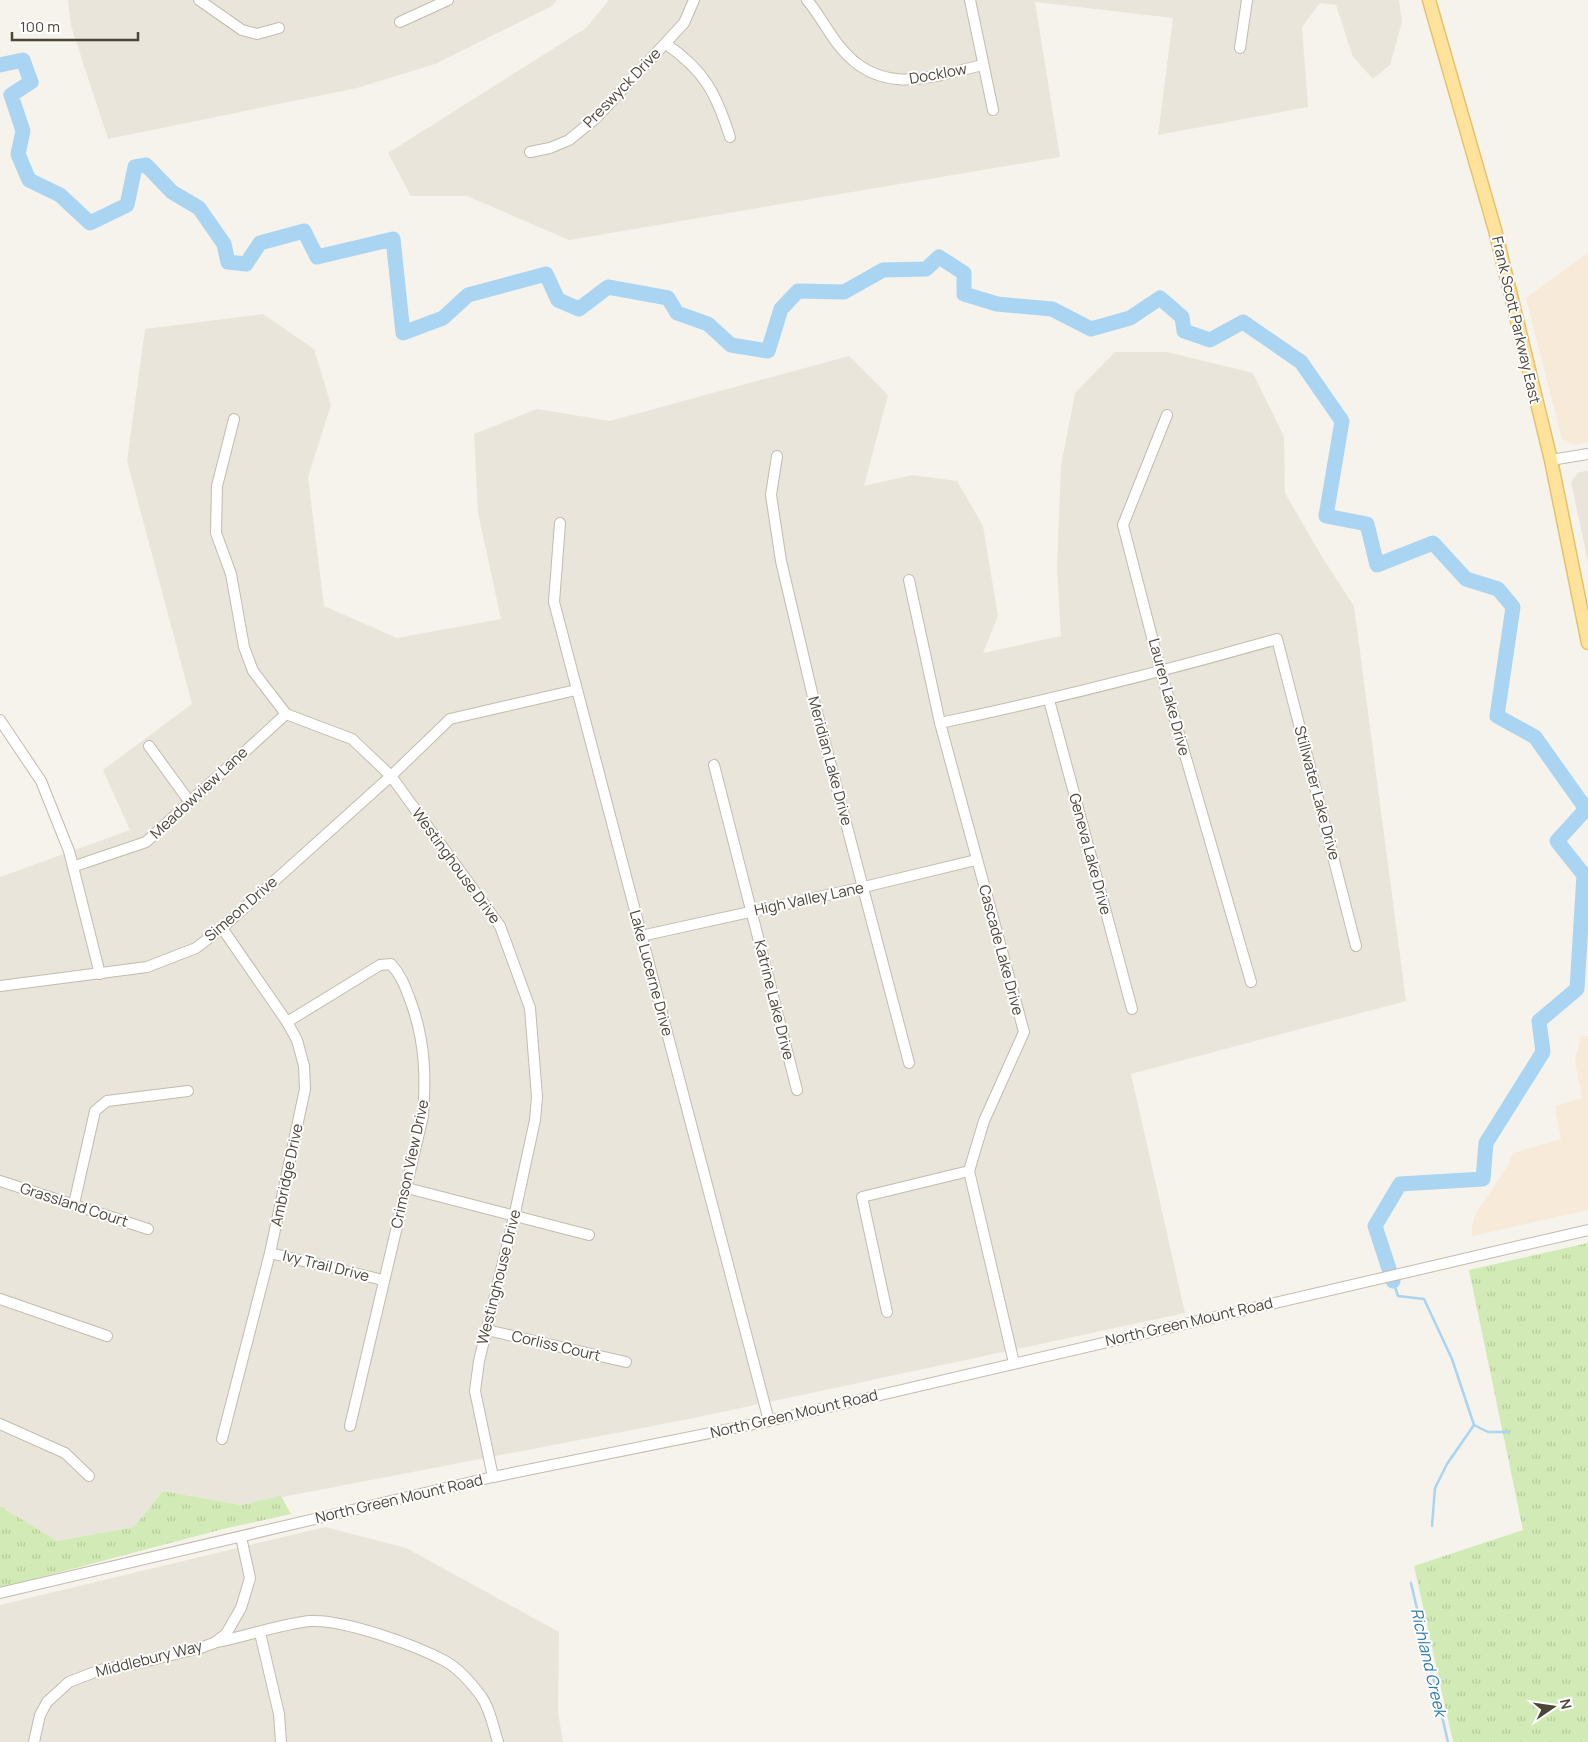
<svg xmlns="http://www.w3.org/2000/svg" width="1588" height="1742" viewBox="0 0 1588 1742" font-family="Manrope,sans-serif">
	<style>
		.residential { fill: #eae5da }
		.commercial { fill: #f7ead8 }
		.grass { fill: url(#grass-tufts) }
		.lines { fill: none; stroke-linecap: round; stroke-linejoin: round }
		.stream { stroke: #a9d4f2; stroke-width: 2.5 }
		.river { stroke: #a9d4f2; stroke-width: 15 }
		.minor-casing { stroke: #c2bbae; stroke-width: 12 }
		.major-casing { stroke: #e6c16a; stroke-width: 15 }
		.minor { stroke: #fff; stroke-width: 10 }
		.major { stroke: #ffe39c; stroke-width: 12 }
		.labels { text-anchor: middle; stroke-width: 4; stroke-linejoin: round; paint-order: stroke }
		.street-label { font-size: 15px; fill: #4b4439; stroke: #fff }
		.water-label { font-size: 16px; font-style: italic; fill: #2e7ab2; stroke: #fff }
	</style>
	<defs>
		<pattern id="grass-tufts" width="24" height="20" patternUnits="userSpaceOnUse" patternTransform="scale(1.25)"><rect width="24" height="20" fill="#d2eab5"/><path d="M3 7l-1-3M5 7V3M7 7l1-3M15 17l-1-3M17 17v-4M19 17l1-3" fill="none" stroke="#b6ca9c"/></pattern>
	</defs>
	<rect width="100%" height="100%" fill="#f6f3ec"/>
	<!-- residential -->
	<g class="residential">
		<path d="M68 0H557L552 6 435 64 357 88 108 139 71 26Z"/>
		<path d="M609 0H1399L1402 22 1390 65 1373 79 1353 57 1336 5 1320 3 1302 27 1308 107 1158 135 1173 18 1035 2 1060 157 569 240 467 196H411L388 153 586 28Z"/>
		<path d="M263 314 314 349 331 405 308 477 324 606 397 638 501 619 478 513 474 434 537 409 610 421 849 356 888 395 864 486 912 475 957 481 983 526 998 616 983 653 1061 636 1057 569 1061 466 1075 393 1115 352H1167L1253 373 1284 437 1285 493 1322 557 1354 606 1406 1001 1131 1074 1185 1313 694 1418 241 1505 163 1491 134 1527 57 1541 0 1506V877L130 830 103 770 192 704 127 461 145 329Z"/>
		<path d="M1588 470V562L1571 482 1578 473Z"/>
		<path d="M325 1527 406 1548 559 1632 558 1712 563 1742H0V1605Z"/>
	</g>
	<!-- commercial -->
	<g class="commercial">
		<path d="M1588 253V442L1575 445 1562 439 1526 298Z"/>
		<path d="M1581 1036H1588V1210L1472 1236V1226L1476 1213 1509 1164 1513 1153 1561 1139 1555 1106 1582 1098 1575 1060Z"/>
	</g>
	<!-- grass -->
	<g class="grass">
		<path d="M1588 1243V1742H1453L1414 1566 1523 1530 1469 1270Z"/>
		<path d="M163 1491 241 1505 281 1496 291 1514 223 1529 0 1588V1506L57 1541 134 1527Z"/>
	</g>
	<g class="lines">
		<!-- stream -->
		<g class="stream">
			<path d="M1393 1281 1398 1296 1424 1299 1452 1359 1474 1425"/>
			<path d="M1474 1425 1488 1432H1508"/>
			<path d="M1432 1526 1435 1488 1447 1464 1474 1425"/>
			<path d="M1411 1583 1448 1742"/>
		</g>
		<!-- river -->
		<path class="river" d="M0 65 23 60 31 82 11 95 23 131 18 154 29 180 60 195 90 223 127 205 135 167 146 165 172 192 199 208 224 244 228 262 246 264 260 243 304 231 317 257 393 239 403 333 443 318 468 295 546 274 558 300 579 309 608 287 668 298 677 313 708 324 731 345 768 351 781 309 798 291 844 292 883 270 926 269 939 257 964 273V294L997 304 1052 309 1091 329 1130 318 1160 298 1182 317 1184 331 1210 340 1243 322 1301 362 1342 421 1326 516 1367 524 1377 565 1433 543 1466 579 1498 589 1513 607 1497 716 1535 737 1586 809 1557 841 1584 875 1577 989 1539 1021 1543 1052 1486 1143 1483 1179 1400 1184 1375 1226 1393 1281"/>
		<!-- minor casing -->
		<g class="minor-casing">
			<g id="minor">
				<path d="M199 0 242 30 257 34 279 28"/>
				<path d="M807 0C820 15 828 33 841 48 881 97 930 77 983 65"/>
				<path d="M970 0 993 110"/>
				<path d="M400 22 448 0"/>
				<path d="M666 44C704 70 716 93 730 137"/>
				<path d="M1240 48 1247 0"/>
				<path d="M530 152 550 148 569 140 596 118 684 23 694 0"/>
				<path d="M1167 415 1123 525 1161 672 1251 982"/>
				<path d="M234 419 217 486 216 533 231 574 244 647 253 671 286 714 352 739 391 776 500 926 530 1008 537 1097 535 1120 514 1217 479 1361 475 1391 493 1477"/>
				<path d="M777 456 771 495 781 561 814 701 909 1063"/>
				<path d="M1551 460 1588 454"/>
				<path d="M560 523 554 602 769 1421"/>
				<path d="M909 580 940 723"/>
				<path d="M1049 700 1132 1009"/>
				<path d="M0 720 41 781 69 851 100 974"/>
				<path d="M149 746 189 801"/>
				<path d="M714 765 797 1090"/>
				<path d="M75 866 146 842 286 714"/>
				<path d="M222 928 287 1022 297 1040 304 1066 305 1089 270 1253 222 1439"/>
				<path d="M641 936 864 887 976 860"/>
				<path d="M0 986 147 967 196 948 222 928 391 776 450 719 576 690"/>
				<path d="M287 1022 380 965 391 964C402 976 406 989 412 1005 425 1043 426 1076 423 1116L350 1426"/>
				<path d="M0 1181 148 1229"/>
				<path d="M407 1188 589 1235"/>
				<path d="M74 1204 95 1111 107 1101 188 1091"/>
				<path d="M270 1253 383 1280"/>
				<path d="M0 1299 107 1336"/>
				<path d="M887 1312 862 1197 969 1171"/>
				<path d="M487 1330 626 1362"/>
				<path d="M1014 1363 969 1171 984 1121 1024 1032 940 723C1054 699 1165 671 1277 639L1356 946"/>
				<path d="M0 1424 65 1453 89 1476"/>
				<path d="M0 1593 493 1477 769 1421 1588 1230"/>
				<path d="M260 1633 279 1714 281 1742"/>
				<path d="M217 1642C247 1636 281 1624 310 1621 344 1619 415 1645 445 1661 458 1668 472 1684 481 1696 490 1709 493 1726 498 1742"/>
				<path d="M34 1742 40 1715 47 1702 69 1682 100 1670 135 1664 200 1648 214 1643 226 1634 241 1608 250 1578 241 1537"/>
			</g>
		</g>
		<!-- major casing -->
		<g class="major-casing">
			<path id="major" d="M1429 0 1495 230 1551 460 1588 643"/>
		</g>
		<!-- minor -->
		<use href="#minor" class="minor"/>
		<!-- major -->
		<use href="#major" class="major"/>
	</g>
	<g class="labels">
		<!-- street labels -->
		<g class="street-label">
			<text transform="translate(938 74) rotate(-10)" y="5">Docklow</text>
			<text transform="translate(622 88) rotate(-46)" y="5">Preswyck Drive</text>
			<text transform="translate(1516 320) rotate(77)" y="5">Frank Scott Parkway East</text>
			<text transform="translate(1169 697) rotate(75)" y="5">Lauren Lake Drive</text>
			<text transform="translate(830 761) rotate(75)" y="5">Meridian Lake Drive</text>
			<text transform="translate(199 793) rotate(-43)" y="5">Meadowview Lane</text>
			<text transform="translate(1317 793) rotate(75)" y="5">Stillwater Lake Drive</text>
			<text transform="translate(1090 854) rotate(75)" y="5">Geneva Lake Drive</text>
			<text transform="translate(456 866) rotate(54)" y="5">Westinghouse Drive</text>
			<text transform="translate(809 899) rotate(-12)" y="5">High Valley Lane</text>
			<text transform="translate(241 909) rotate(-41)" y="5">Simeon Drive</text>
			<text transform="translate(1001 950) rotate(75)" y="5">Cascade Lake Drive</text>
			<text transform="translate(651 973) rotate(75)" y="5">Lake Lucerne Drive</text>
			<text transform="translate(774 1000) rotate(76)" y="5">Katrine Lake Drive</text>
			<text transform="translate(410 1164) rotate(-78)" y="5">Crimson View Drive</text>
			<text transform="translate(287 1175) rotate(-78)" y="5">Ambridge Drive</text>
			<text transform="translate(74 1205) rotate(18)" y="5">Grassland Court</text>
			<text transform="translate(326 1266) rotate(14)" y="5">Ivy Trail Drive</text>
			<text transform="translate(499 1277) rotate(-76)" y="5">Westinghouse Drive</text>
			<text transform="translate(1189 1322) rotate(-13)" y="5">North Green Mount Road</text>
			<text transform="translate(556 1346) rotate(13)" y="5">Corliss Court</text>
			<text transform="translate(794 1414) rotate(-13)" y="5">North Green Mount Road</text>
			<text transform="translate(399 1499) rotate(-13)" y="5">North Green Mount Road</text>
			<text transform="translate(149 1659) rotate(-14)" y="5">Middlebury Way</text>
		</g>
		<!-- water labels -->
		<g class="water-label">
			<text transform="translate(1429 1662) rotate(77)" y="6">Richland Creek</text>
		</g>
	</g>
	<!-- north arrow -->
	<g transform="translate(1553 1707) rotate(77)" stroke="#ffffff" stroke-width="4" paint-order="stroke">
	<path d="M0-4L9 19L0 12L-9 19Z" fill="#4b4439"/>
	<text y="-8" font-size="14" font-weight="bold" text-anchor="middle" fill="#4b4439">N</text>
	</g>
	<!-- scale -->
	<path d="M12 32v8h126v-8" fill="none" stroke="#4b4439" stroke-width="2.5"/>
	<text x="20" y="32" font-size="15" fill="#4b4439" stroke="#ffffff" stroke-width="4" paint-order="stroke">100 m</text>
</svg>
